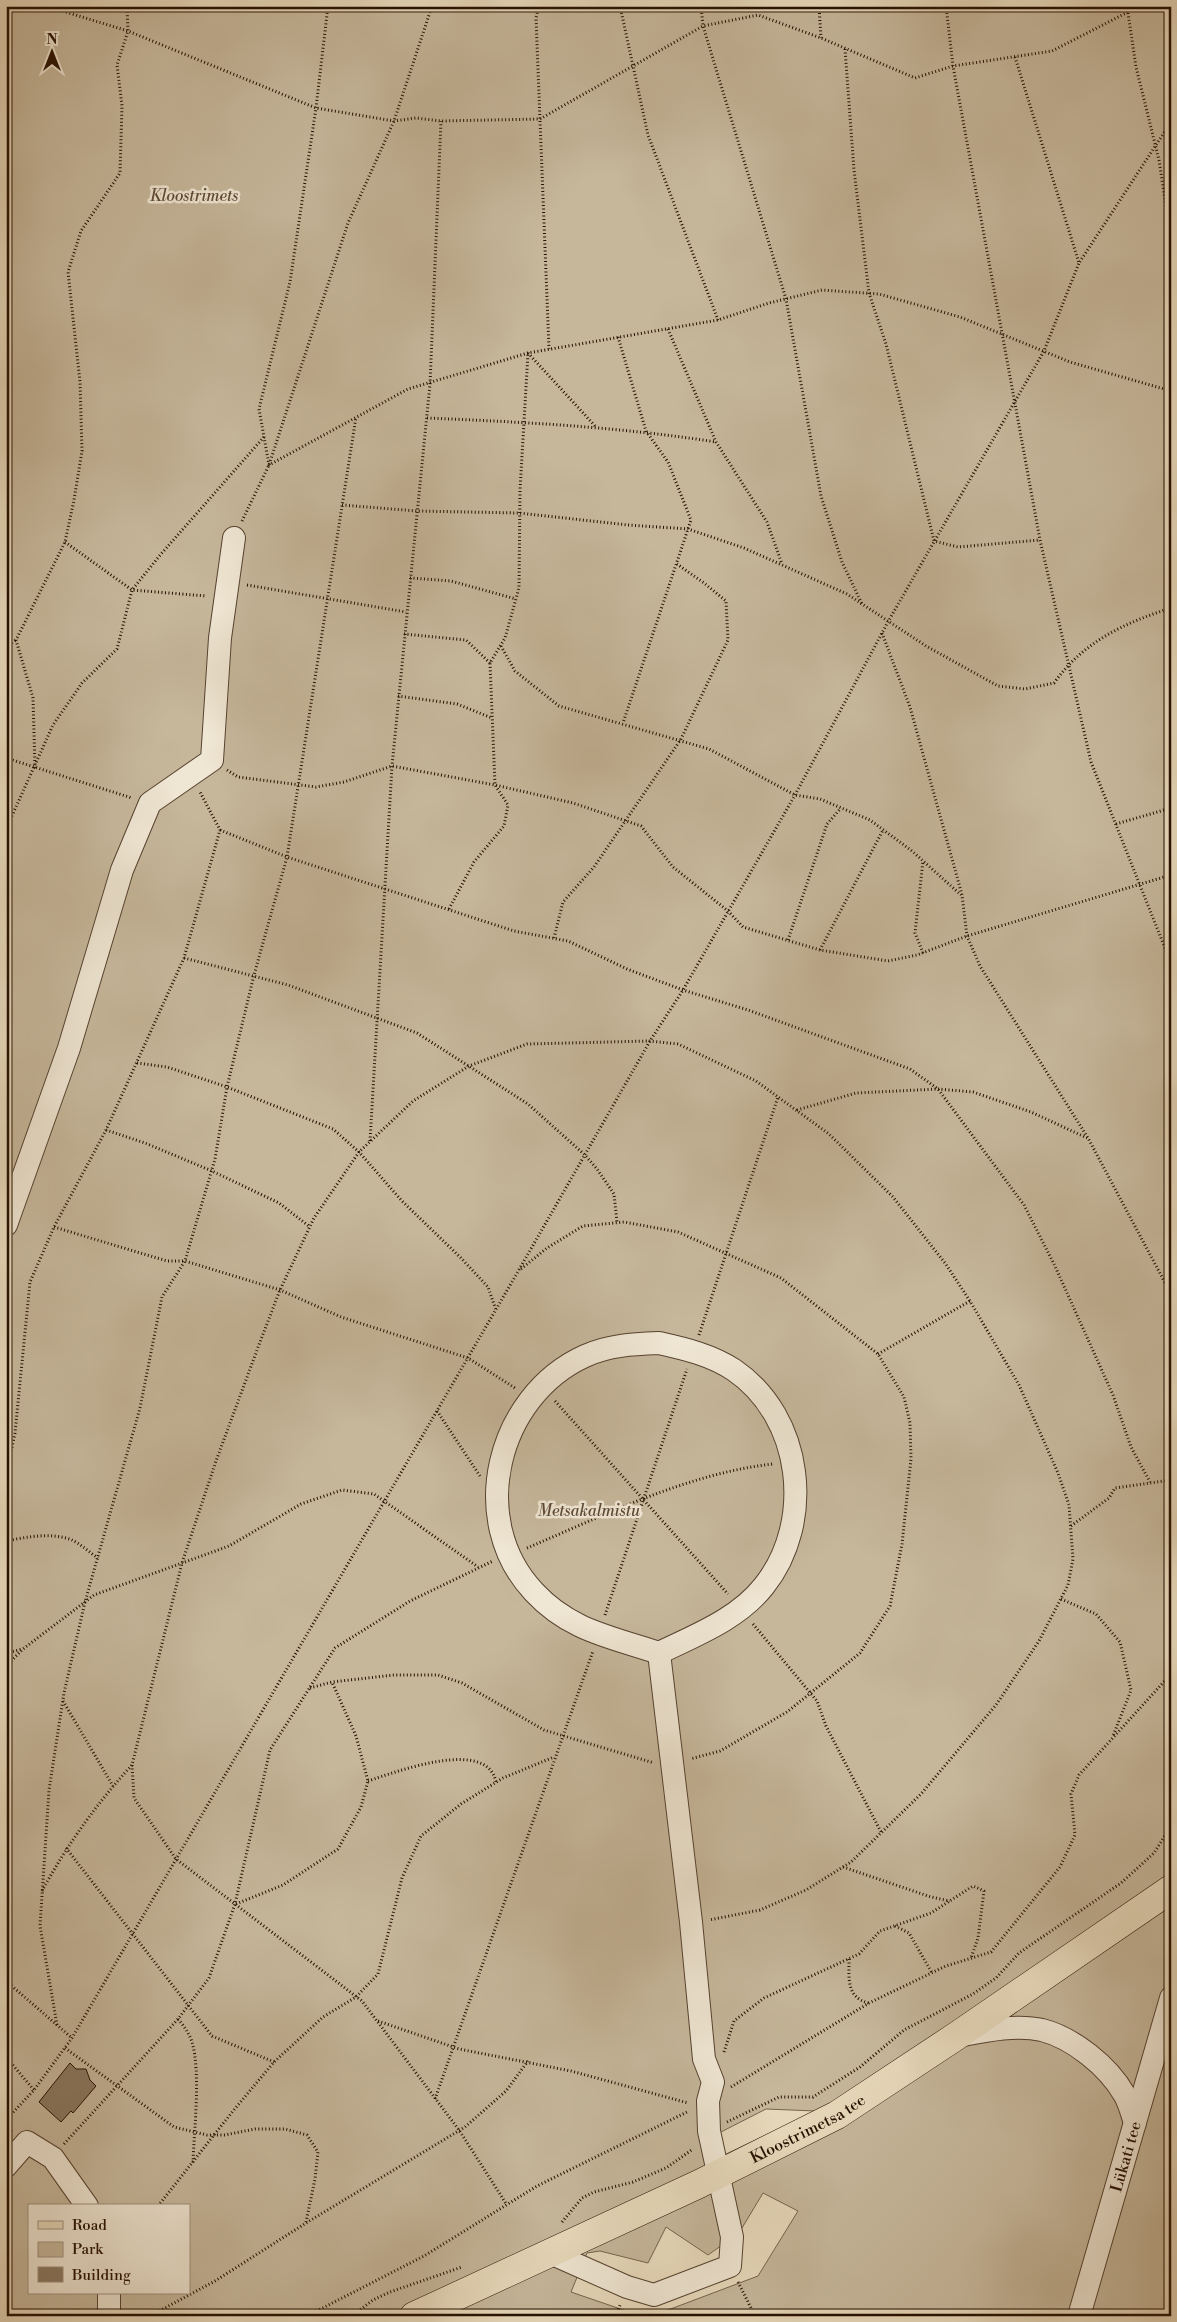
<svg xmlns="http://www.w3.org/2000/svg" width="1177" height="2322" viewBox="0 0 1177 2322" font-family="'Libre Bodoni',serif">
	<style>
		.green { fill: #c6b79b; stroke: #76644e; fill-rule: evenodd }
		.building { fill: #8a7962; stroke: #261001 }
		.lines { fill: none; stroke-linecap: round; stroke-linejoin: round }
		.minor-casing { stroke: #564230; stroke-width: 24 }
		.major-casing { stroke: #261001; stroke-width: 29 }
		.path { stroke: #261001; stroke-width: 3; stroke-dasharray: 1 2.5; stroke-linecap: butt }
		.minor { stroke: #efe6d3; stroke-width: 22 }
		.major { stroke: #e7d9bb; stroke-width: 28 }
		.labels { text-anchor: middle; stroke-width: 5; stroke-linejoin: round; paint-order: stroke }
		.park-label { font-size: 16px; font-style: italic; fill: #5e4a37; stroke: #efe6d3 }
		.street-label { font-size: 16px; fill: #261001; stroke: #efe6d3 }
	</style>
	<rect width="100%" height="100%" fill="#e7d9bb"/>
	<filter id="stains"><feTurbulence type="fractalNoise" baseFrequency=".004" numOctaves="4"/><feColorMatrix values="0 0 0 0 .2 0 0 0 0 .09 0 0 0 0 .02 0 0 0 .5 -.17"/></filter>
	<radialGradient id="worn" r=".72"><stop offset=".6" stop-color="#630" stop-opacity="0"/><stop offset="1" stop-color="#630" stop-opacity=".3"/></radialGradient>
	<!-- green -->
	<path class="green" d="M6 6H1171V2316H652L758 2276 798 2211 763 2193 739 2233 708 2255 666 2227 648 2263 600 2251 587 2253 571 2292 641 2316H6ZM766 2109 816 2111 722 2156 719 2133ZM29 2206H189V2293H29Z"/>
	<!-- building -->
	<path class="building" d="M70 2063 76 2069H86L90 2080 96 2086 73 2113 71 2111 61 2122 39 2102Z"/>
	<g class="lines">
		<!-- minor casing -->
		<g class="minor-casing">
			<g id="minor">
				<path d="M6 1225 69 1048 122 870 150 803 212 760 220 638 234 538"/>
				<path d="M659 1343C686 1349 711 1355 734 1370 803 1417 815 1522 764 1586 738 1619 696 1635 659 1653 612 1637 570 1631 534 1592 466 1520 497 1396 585 1356 608 1345 634 1344 659 1343Z"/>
				<path d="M958 2036C984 2031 1016 2024 1042 2030 1073 2038 1108 2066 1124 2094 1129 2102 1132 2114 1135 2123"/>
				<path d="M6 2166 27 2142 53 2158 87 2206"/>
				<path d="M548 2252 627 2287 654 2295 730 2266 732 2237 709 2131 708 2101 713 2082 704 2059 691 1922 659 1653"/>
				<path d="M109 2293V2316"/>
				<path id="s1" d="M1079 2316 1171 1998"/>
			</g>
		</g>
		<!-- major casing -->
		<g class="major-casing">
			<g id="major">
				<path id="s2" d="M414 2316 699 2184 837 2115 955 2037 1171 1889"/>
			</g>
		</g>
		<!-- path -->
		<g class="path">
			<path d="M46 6 128 31 316 108 394 121 416 118 441 121 540 119 703 26 758 15 821 38 915 78 953 66 1052 51 1128 12"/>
			<path d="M328 6 316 108 290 282 259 409 269 465 408 389 528 353 718 320 769 303 822 290 879 294 960 317 1070 362 1171 391"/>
			<path d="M539 6 536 18 549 349"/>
			<path d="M620 6 648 135 718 320"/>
			<path d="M701 6 703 26 786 299 821 496 842 562 862 604"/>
			<path d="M819 6 821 38"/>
			<path d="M946 6 953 66 1040 540 1091 762 1171 963"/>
			<path d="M1127 6 1136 67 1159 160 1171 239"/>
			<path d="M845 49 854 170 869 293 886 344 934 541 958 547 1040 540"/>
			<path d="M1015 57 1079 263 1171 122"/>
			<path d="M668 329 716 442 767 522 782 564"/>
			<path d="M618 337 646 431 668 462 691 520 623 723"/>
			<path d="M528 353 596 427"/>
			<path d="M427 418C524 422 620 427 716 442"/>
			<path d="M342 505 417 511 519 513 628 525 688 529 744 548 847 594 926 646 998 686 1025 689 1054 683C1083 642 1124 623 1171 608"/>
			<path d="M242 521 269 465 348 223 394 121 432 6"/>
			<path d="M65 542 132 590 206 596"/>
			<path d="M410 578 451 581 516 599"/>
			<path d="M247 585 406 612"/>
			<path d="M882 633 910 707 962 895 967 936 980 966 1088 1138 1171 1294"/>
			<path d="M404 634 466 640 490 663"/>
			<path d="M501 646 515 671 559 706 709 749 795 795 820 799 870 820 912 851 961 895"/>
			<path d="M6 647 16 640"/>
			<path d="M398 696 457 704 492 718"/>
			<path d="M6 758 132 798"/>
			<path d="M35 768 33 698 16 640 65 542 74 500 82 451 80 382 68 272 81 231 120 173 122 106 117 65 128 31 127 6"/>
			<path d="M227 770 238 777 316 787 344 782 392 766 495 785 573 803 641 826 673 867 728 911 743 927 820 950 888 961 917 955 967 936 1171 875"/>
			<path d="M1116 824 1171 808"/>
			<path d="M6 829 53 725 82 683 117 649 132 590 161 554 264 437"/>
			<path d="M220 830 287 857 514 931 568 941 627 969 683 990 748 1010 910 1069 938 1089 1024 1205 1054 1264 1113 1395 1131 1447 1150 1482"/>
			<path d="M449 909 474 862 504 826 508 805 495 785 490 663 505 638 519 588 520 490 528 353"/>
			<path d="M554 938 563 902 594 867 681 739 728 640 726 601 704 583 677 564"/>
			<path d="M788 940 827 824 841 808"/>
			<path d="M820 950 883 830"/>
			<path d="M923 953 915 933 923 861"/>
			<path d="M184 958 288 985 417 1033 528 1104 585 1155 597 1169 614 1194 617 1222"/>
			<path d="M137 1063 167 1067 227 1087 333 1129 359 1152 402 1201 461 1258 488 1287 496 1310"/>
			<path d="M797 1110 856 1093 938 1089 973 1092 1031 1112 1087 1138"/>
			<path d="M106 1130 145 1143 212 1171 279 1203 310 1227"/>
			<path d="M370 1141 392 766 430 384 441 121"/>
			<path d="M54 1227 167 1261H185L280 1290 341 1317 468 1358 515 1388"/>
			<path d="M521 1269 547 1248 583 1226 624 1222 678 1232 781 1278 878 1354 904 1397 910 1423 911 1459 902 1544 890 1606 860 1653 787 1712 720 1751 690 1759"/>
			<path d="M699 1335 778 1097"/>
			<path d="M878 1354 970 1301"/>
			<path d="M555 1401 728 1594"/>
			<path d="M437 1411 480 1476"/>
			<path d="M6 1475 15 1433 30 1282 54 1227 106 1130 184 958 220 830 200 792"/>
			<path d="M1071 1526 1109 1498 1115 1488 1171 1480"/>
			<path d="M6 1541C27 1537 51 1532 72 1540 81 1544 90 1553 98 1558"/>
			<path d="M527 1548C605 1515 689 1473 773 1464"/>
			<path d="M1061 1599 1096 1614 1120 1642 1131 1690 1113 1736"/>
			<path d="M605 1615 687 1369"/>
			<path d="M753 1624 817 1701 826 1726 881 1832"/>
			<path d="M6 1653 23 1649"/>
			<path d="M6 1666 23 1649 94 1595 229 1546 301 1504 342 1490 374 1494 478 1567"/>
			<path d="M310 1688 332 1682 394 1675H438L462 1683 544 1730 654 1763"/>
			<path d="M63 1701 113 1786"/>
			<path d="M132 1765 134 1798 176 1859 362 2001 459 2130 507 2205"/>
			<path d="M368 1781C396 1772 487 1737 496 1782"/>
			<path d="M66 1848 212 2036 274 2062"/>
			<path d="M843 1867 931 1897 950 1901"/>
			<path d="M42 1891C67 1845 97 1803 132 1765L182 1563 216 1461 260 1342 280 1290 314 1218 359 1152 413 1101 469 1066 527 1044 650 1041 678 1044 756 1081 829 1134 893 1197 945 1263 970 1301 1019 1385 1058 1473 1069 1505 1073 1559 1068 1585 1039 1641 996 1705 921 1794 851 1862 806 1890 760 1910 709 1920"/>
			<path d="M236 1904 283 1885 338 1849 361 1807 368 1781 356 1736 332 1682"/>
			<path d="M895 1926 909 1933 932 1973"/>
			<path d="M849 1959C849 1978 846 1998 869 2003"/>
			<path d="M6 1981 72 2038"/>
			<path d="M178 2019C184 2026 189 2033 192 2042 201 2073 194 2130 193 2163"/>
			<path d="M378 2021 459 2049 571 2071 688 2103"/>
			<path d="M57 2025 40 1926 49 1790 64 1693 85 1602 140 1408 162 1297 185 1261 215 1159 227 1087 254 975 287 857 356 417"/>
			<path d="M65 2048 174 2127 207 2135H225L255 2129H285L307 2135 318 2152 315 2179 306 2222"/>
			<path d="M724 2052 734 2021 764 1998 859 1954 880 1931 931 1913 973 1886 984 1891 978 1938 971 1958"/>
			<path d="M6 2057 34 2090"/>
			<path d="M731 2087 869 2003 946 1966 991 1952 1060 1867 1075 1835 1071 1794 1079 1775 1171 1674"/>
			<path d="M435 2099 593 1651"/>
			<path d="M6 2120 34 2090 72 2038 516 1275 650 1041 683 990 795 795 889 620 1044 351 1079 263"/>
			<path d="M727 2122 779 2097H813L860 2067 904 2030 973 1994 996 1978 1019 1953 1121 1883 1154 1853 1171 1826"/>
			<path d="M6 2127 12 2132"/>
			<path d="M64 2144 178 2019 209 1978 235 1904 270 1750 335 1648 410 1601 493 1561"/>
			<path d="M158 2206 233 2111 274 2062 323 2017 356 1997 378 1974 402 1878 421 1836 461 1804 503 1778 554 1757"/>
			<path d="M562 2222 582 2198 594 2192 633 2182 666 2168 693 2149"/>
			<path d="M738 2282 755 2316"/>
			<path d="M150 2316 215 2281 306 2223 465 2127 506 2091 528 2061"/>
			<path d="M307 2316 424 2256 537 2186 689 2111"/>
			<path d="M352 2316 373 2300 390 2292 462 2267"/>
			<path d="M616 2316 620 2305"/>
		</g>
		<!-- minor -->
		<use href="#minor" class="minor"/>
		<!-- major -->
		<use href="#major" class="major"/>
	</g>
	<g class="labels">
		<!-- park labels -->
		<g class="park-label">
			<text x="194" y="201">Kloostrimets</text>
			<text x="589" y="1516">Metsakalmistu</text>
		</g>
		<!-- street labels -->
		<g class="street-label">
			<text dy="6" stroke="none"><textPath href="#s2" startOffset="436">Kloostrimetsa tee</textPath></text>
			<text dy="6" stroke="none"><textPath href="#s1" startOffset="166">Lükati tee</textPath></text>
		</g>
	</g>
	<!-- margin -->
	<rect width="1177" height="2322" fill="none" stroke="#e7d9bb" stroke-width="25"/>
	<rect x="8" y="8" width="1162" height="2307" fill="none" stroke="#261001" stroke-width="2.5"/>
	<rect x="12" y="12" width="1152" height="2297" fill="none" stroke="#261001"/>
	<!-- legend -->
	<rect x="28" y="2204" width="162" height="90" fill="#efe6d3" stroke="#9f907f"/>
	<rect x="38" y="2221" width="25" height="8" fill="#e7d9bb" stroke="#9f907f"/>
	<text x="72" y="2230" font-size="15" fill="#261001">Road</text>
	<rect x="38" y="2242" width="25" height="15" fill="#c6b79b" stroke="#9f907f"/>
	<text x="72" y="2254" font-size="15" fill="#261001">Park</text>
	<rect x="38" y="2267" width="25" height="15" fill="#8a7962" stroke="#9f907f"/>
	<text x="72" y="2280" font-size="15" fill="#261001">Building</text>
	<!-- north arrow -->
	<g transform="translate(52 52)" stroke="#efe6d3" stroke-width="4" paint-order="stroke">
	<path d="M0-4L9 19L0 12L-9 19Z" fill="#261001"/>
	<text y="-8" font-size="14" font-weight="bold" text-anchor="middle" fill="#261001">N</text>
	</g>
	<rect width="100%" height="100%" filter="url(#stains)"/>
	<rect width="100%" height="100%" fill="url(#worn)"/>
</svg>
